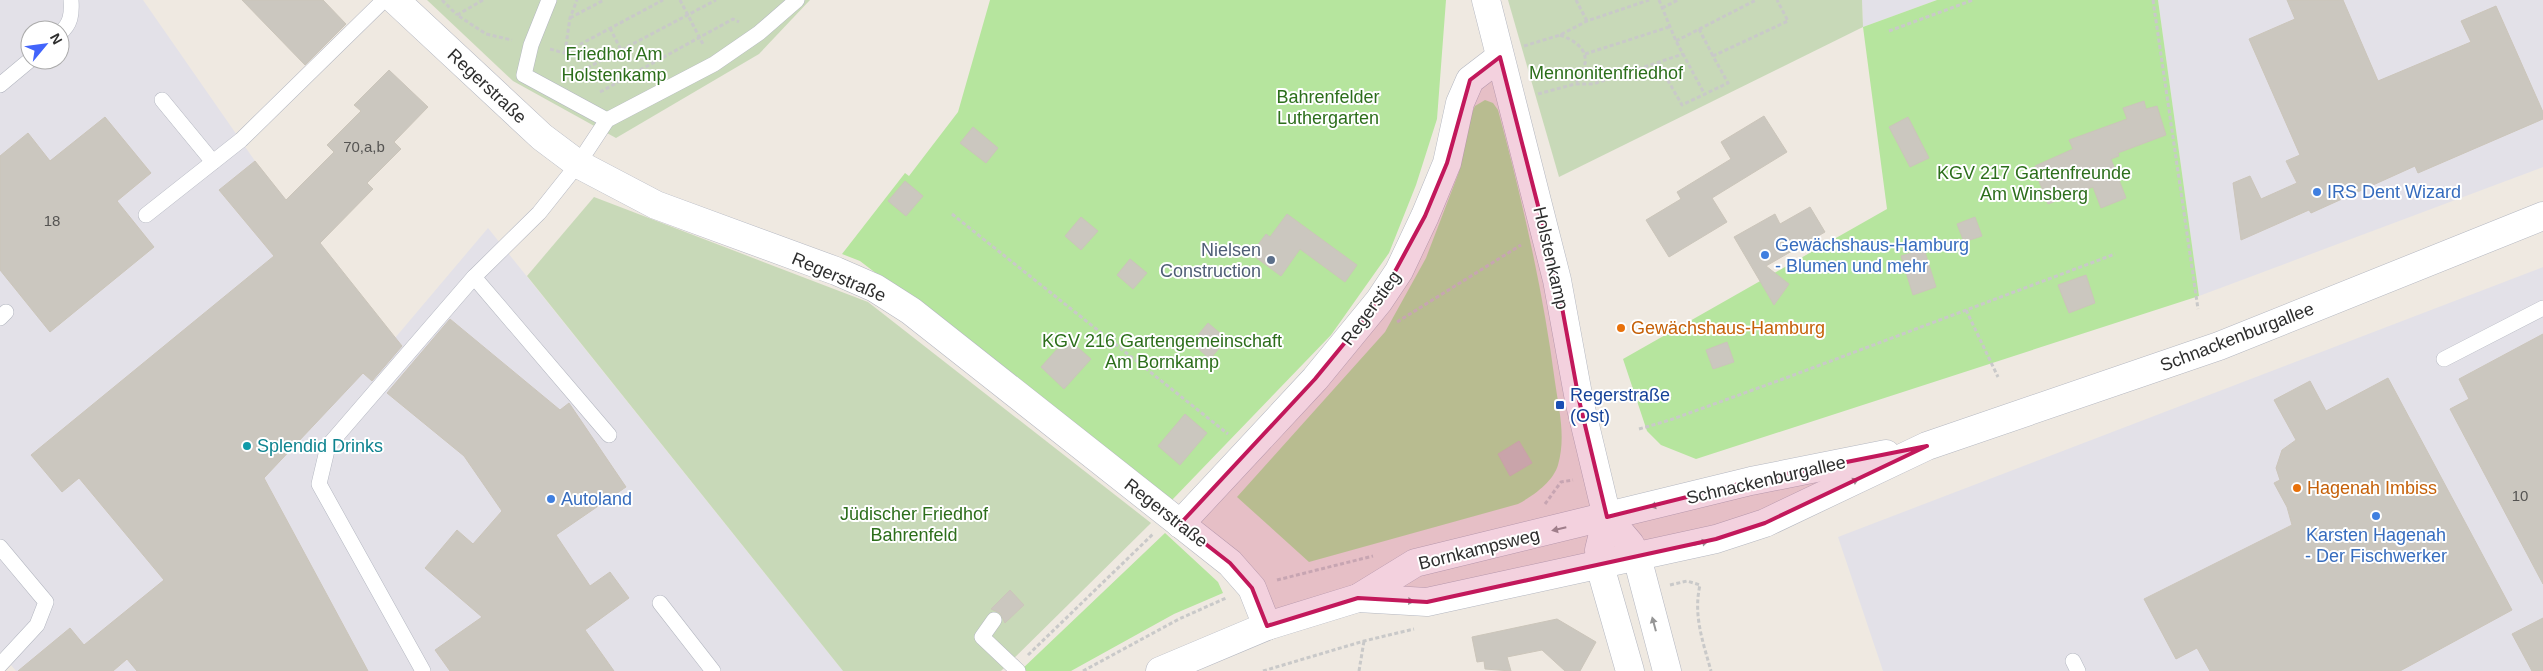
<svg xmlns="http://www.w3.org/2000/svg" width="2543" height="671" viewBox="0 0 2543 671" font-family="Arial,sans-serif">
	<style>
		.industrial { fill: #e3e1e8; fill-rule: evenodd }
		.green { fill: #b6e59e }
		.cemetery { fill: #c8d9b8 }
		.building { fill: #cbc7bf; stroke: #cbc5ba }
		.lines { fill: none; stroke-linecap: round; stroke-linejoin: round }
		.lane-casing { stroke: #b4b7c1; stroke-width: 16 }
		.street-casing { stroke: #b4b7c1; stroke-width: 29 }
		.secondary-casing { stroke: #b4b7c1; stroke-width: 29 }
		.path { stroke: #c9c9c9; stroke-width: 3; stroke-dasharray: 4 2.5; stroke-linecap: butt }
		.lane { stroke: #fff; stroke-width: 15 }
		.street { stroke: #fff; stroke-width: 28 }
		.secondary { stroke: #fff; stroke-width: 28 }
		.oneway { fill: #969696 }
		.marked { fill: #c2185b; fill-opacity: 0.2; stroke: #c2185b; stroke-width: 4; stroke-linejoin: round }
		.shop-dot { fill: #3f7fe0; stroke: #fff; stroke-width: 2 }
		.service-dot { fill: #5c6f8a; stroke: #fff; stroke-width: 2 }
		.food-dot { fill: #e8710a; stroke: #fff; stroke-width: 2 }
		.transit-dot { fill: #1a4fb4; stroke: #fff; stroke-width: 2 }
		.culture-dot { fill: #0f9aa8; stroke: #fff; stroke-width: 2 }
		.labels { text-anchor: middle; stroke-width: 4; stroke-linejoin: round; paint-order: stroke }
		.number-label { font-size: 15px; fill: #555452 }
		.park-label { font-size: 18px; fill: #2c6e1b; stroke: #fff }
		.street-label { font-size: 18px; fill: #2e2e2e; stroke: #fff }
		.shop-label { font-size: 18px; fill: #366cbe; stroke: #fff; text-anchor: start }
		.service-label { font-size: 18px; fill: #4e5e75; stroke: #fff; text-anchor: end }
		.food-label { font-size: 18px; fill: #c56008; stroke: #fff; text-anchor: start }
		.transit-label { font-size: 18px; fill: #164399; stroke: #fff; text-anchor: start }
		.culture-label { font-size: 18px; fill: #0d838f; stroke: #fff; text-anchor: start }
	</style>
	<rect width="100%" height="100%" fill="#efe9e1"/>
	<!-- industrial -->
	<g class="industrial">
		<path d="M0 0H143L255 161 395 338 488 228 843 671H16L0 652ZM30 30H60V60H30Z"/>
		<path d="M1862 0H1937L1863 27Z"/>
		<path d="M2158 0H2543V167L2199 296Z"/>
		<path d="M2543 267V671H1883L1838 537Z"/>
	</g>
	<!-- green -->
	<g class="green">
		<path d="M990 0H1446L1437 119 1416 185 1389 253 1331 335 1172 500 860 261 842 254 905 173 909 176 958 112Z"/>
		<path d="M1937 0H2158L2199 296 1696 459 1661 445 1647 431 1623 359 1887 209 1863 27Z"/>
		<path d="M1485 100 1493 103 1498 110C1522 199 1543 290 1555 382 1559 410 1566 437 1558 465 1553 482 1533 496 1518 504L1309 562 1237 497 1385 332 1426 258 1459 172 1468 121 1475 106Z"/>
		<path d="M1165 533 1218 582 1223 593 1174 614 1071 671H1020Z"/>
	</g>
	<!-- cemetery -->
	<g class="cemetery">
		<path d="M427 0H810L759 54 616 138 513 81Z"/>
		<path d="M1508 0H1862L1863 27 1559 177Z"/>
		<path d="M594 197 868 302 1151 523 1001 671H843L527 276Z"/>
	</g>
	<!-- building -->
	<g class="building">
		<path d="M242 0H323L346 24 305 65Z"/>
		<path d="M2287 0H2343L2378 81 2471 42 2461 21 2496 6 2543 112V119L2418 173 2415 166 2311 213 2309 210 2241 240 2233 183 2250 176 2261 199 2297 183 2286 161 2300 155 2249 39 2295 19Z"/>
		<path d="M389 70 428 107 394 142 401 149 367 183 373 189 320 243 402 346 372 381 363 373 264 478 368 671H137L127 659 113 671H18L70 628 84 645 164 580 79 478 62 492 31 455 274 256 219 190 255 161 286 200 334 152 327 145 361 111 354 105Z"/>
		<path d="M2144 101 2146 109 2157 106 2166 135 2118 153 2119 156 2111 159 2126 198 2101 208 2093 187 2048 204 2037 176 2040 175 2035 166 2073 149 2069 140 2127 119 2123 108Z"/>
		<path d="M1764 116 1787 152 1712 198 1727 222 1669 257 1646 220 1681 199 1677 192 1731 159 1721 142Z"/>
		<path d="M105 117 151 173 117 201 154 247 50 332 0 270V156L28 133 50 161Z"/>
		<path d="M1908 117 1929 158 1910 167 1889 127Z"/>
		<path d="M973 127 998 148 986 163 960 143Z"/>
		<path d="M905 181 923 196 906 216 888 201Z"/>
		<path d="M1810 207 1825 232 1766 266 1789 284 1774 305 1734 237 1775 214 1780 224Z"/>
		<path d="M1287 214 1357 265 1345 282 1300 249 1281 276 1251 254 1266 234 1270 237Z"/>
		<path d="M1081 217 1098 231 1081 250 1065 236Z"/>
		<path d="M1975 217 1982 236 1964 242 1957 224Z"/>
		<path d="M1924 249 1936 287 1913 295 1901 256Z"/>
		<path d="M1130 259 1147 273 1133 289 1117 275Z"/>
		<path d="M2086 275 2095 303 2069 313 2058 285Z"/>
		<path d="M450 319 560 410 569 403 626 487 556 535 590 586 610 572 629 598 585 630 614 671H450L435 650 482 617 425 568 457 530 473 544 502 511 464 456 387 393Z"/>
		<path d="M1208 323 1227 339 1210 359 1195 346 1196 344 1193 341Z"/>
		<path d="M2543 334V584L2450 409 2469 399 2459 379Z"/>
		<path d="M1067 338 1091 359 1064 389 1041 367Z"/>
		<path d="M1727 342 1734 362 1713 369 1706 350Z"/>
		<path d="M2388 378 2512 610 2400 671H2210L2197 648 2176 659 2144 599 2292 525 2287 507 2274 483 2280 480 2276 468 2282 450 2296 440 2274 400 2310 381 2326 411Z"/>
		<path d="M1185 414 1207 433 1180 465 1158 446Z"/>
		<path d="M1519 441 1532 463 1510 476 1498 454Z"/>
		<path d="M1010 590 1024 605 1005 623 1000 613 991 609Z"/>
		<path d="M2543 618V671H2532L2512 634Z"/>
		<path d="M1557 619 1596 642 1580 671H1565L1542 650 1507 657 1511 671 1485 669 1484 661 1477 662 1472 637Z"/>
	</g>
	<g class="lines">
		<!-- lane casing -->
		<g class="lane-casing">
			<g id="lane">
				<path d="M549 0 531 45 524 75 607 120"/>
				<path d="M60 33C71 24 72 14 71 0"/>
				<path d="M0 85 30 60"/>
				<path d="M162 100 213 162"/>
				<path d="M146 215 241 140 384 0"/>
				<path d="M474 277 609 435"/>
				<path d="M0 318 6 312"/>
				<path d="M2444 359 2543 308"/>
				<path d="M0 547 46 602 37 625 0 665"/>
				<path d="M660 603 713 671"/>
				<path d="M994 620 982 637 1018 671"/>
				<path d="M2073 661 2078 671"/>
				<path d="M423 671 319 484 328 446 474 277 539 213 578 164 607 120 714 64 759 33 797 0"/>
			</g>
		</g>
		<!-- street casing -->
		<g class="street-casing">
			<g id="street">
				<path d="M395 0 542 137 578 164 656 205 836 271 875 288 911 311 1230 563 1252 588 1267 626"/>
				<path d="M1486 0 1557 280 1579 400 1607 517"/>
				<path d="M1180 524 1315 379 1379 301 1399 271 1425 216 1447 163 1460 103 1470 80 1500 57"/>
			</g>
		</g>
		<!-- secondary casing -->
		<g class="secondary-casing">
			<g id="secondary">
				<path d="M1607 517 1630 544 1637 557 1667 671"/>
				<path d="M1607 517 1599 550 1600 566 1630 671"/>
				<path d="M1358 598 1427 602 1716 539 1765 523 1927 446 2219 346 2543 216"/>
				<path d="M1160 671 1267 626 1358 598 1415 563 1751 481 1886 454"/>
			</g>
		</g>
		<!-- path -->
		<g class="path">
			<path d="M442 0 457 15"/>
			<path d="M483 0 457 15 486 34 512 40"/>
			<path d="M680 0 704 46"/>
			<path d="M1576 0 1587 21"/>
			<path d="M1659 0 1676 41 1705 95"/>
			<path d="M2153 0 2198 309"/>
			<path d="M1662 8 1678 0"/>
			<path d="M570 18 604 0"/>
			<path d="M610 28 621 50"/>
			<path d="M1699 29 1713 56"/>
			<path d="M1889 31 1973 0"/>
			<path d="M1560 35C1587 45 1593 60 1575 84"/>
			<path d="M1676 41 1756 0"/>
			<path d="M1524 46 1560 35 1587 21 1649 0"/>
			<path d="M550 49 564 53 663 0"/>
			<path d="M565 52 570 18 577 0"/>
			<path d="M1585 54 1669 27"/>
			<path d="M1658 63 1682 105 1728 83 1713 56 1788 21 1777 0"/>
			<path d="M570 77 716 0"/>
			<path d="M600 92 733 19 739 22"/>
			<path d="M1538 94 1575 84H1593L1683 54"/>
			<path d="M952 214 1228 434"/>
			<path d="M1966 310 1998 377"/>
			<path d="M1397 322 1521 245"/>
			<path d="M1639 429 1670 420 1783 379 2115 254"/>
			<path d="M1545 504 1561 482 1573 480"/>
			<path d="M1277 580 1373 556"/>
			<path d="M1670 585 1687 581 1700 585C1693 615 1703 642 1711 671"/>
			<path d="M1028 655 1153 534"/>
			<path d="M1083 671 1179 619 1226 598"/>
			<path d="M1263 671 1364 641 1414 629"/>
			<path d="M1359 671 1364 641"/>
		</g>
		<!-- lane -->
		<use href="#lane" class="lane"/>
		<!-- street -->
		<use href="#street" class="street"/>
		<!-- secondary -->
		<use href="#secondary" class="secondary"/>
	</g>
	<!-- one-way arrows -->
	<defs><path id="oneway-solid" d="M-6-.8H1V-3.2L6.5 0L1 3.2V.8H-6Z" transform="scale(1.25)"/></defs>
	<g class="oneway">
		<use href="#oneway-solid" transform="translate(1852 482) rotate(-26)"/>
		<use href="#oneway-solid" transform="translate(1657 505) rotate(167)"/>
		<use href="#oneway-solid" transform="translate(1559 529) rotate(167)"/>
		<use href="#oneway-solid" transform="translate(1701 543) rotate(-13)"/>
		<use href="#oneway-solid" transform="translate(1407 601) rotate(3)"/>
		<use href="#oneway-solid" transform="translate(1654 624) rotate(-105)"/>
	</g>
	<!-- marked area -->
	<path class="marked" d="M1500 57 1557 280 1579 400 1607 517 1751 481 1927 446 1765 523 1716 539 1427 602 1358 598 1267 626 1252 588 1230 563 1180 524 1315 379 1379 301 1425 216 1447 163 1470 80Z"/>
	<!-- markers -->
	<g class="shop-dot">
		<circle cx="2317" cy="192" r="5"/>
		<circle cx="1765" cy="255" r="5"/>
		<circle cx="551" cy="499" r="5"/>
		<circle cx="2376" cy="516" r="5"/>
	</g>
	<circle class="service-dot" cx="1271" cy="260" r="5"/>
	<g class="food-dot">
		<circle cx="1621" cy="328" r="5"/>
		<circle cx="2297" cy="488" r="5"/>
	</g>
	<rect class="transit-dot" x="1555" y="400" width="10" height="10" rx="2.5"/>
	<circle class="culture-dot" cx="247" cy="446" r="5"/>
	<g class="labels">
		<!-- number labels -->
		<g class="number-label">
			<text x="364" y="152">70,a,b</text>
			<text x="52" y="226">18</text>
			<text x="2520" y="501">10</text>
		</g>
		<!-- park labels -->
		<g class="park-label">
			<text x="614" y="60">Friedhof Am<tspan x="614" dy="21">Holstenkamp</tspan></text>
			<text x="1606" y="79">Mennonitenfriedhof</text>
			<text x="1328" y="103">Bahrenfelder<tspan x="1328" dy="21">Luthergarten</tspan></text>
			<text x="2034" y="179">KGV 217 Gartenfreunde<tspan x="2034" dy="21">Am Winsberg</tspan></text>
			<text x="1162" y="347">KGV 216 Gartengemeinschaft<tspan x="1162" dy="21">Am Bornkamp</tspan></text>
			<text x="914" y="520">Jüdischer Friedhof<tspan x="914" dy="21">Bahrenfeld</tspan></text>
		</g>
		<!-- street labels -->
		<g class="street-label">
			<text transform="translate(487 86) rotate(43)" y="6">Regerstraße</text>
			<text transform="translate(1551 258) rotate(77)" y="6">Holstenkamp</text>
			<text transform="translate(839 277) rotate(23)" y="6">Regerstraße</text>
			<text transform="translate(1371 308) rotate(-54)" y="6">Regerstieg</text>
			<text transform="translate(2237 337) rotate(-21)" y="6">Schnackenburgallee</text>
			<text transform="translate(1766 480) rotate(-13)" y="6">Schnackenburgallee</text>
			<text transform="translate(1166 513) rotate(38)" y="6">Regerstraße</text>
			<text transform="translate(1479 549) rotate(-14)" y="6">Bornkampsweg</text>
		</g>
		<!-- shop labels -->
		<g class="shop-label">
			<text x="2327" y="198">IRS Dent Wizard</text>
			<text x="1775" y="251">Gewächshaus-Hamburg<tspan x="1775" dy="21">- Blumen und mehr</tspan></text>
			<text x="561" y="505">Autoland</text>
			<text x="2376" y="541" text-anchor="middle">Karsten Hagenah<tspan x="2376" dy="21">- Der Fischwerker</tspan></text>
		</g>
		<!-- service labels -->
		<g class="service-label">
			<text x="1261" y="256">Nielsen<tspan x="1261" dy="21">Construction</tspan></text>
		</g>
		<!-- food labels -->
		<g class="food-label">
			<text x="1631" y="334">Gewächshaus-Hamburg</text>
			<text x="2307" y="494">Hagenah Imbiss</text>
		</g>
		<!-- transit labels -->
		<g class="transit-label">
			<text x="1570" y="401">Regerstraße<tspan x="1570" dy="21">(Ost)</tspan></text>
		</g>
		<!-- culture labels -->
		<g class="culture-label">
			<text x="257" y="452">Splendid Drinks</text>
		</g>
	</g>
	<!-- north arrow -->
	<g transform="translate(45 45) rotate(61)"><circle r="24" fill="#ffffff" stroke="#ababab"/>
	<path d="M0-4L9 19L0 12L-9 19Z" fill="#4264fb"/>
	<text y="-8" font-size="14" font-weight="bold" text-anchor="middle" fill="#2e2e2e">N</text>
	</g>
</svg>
